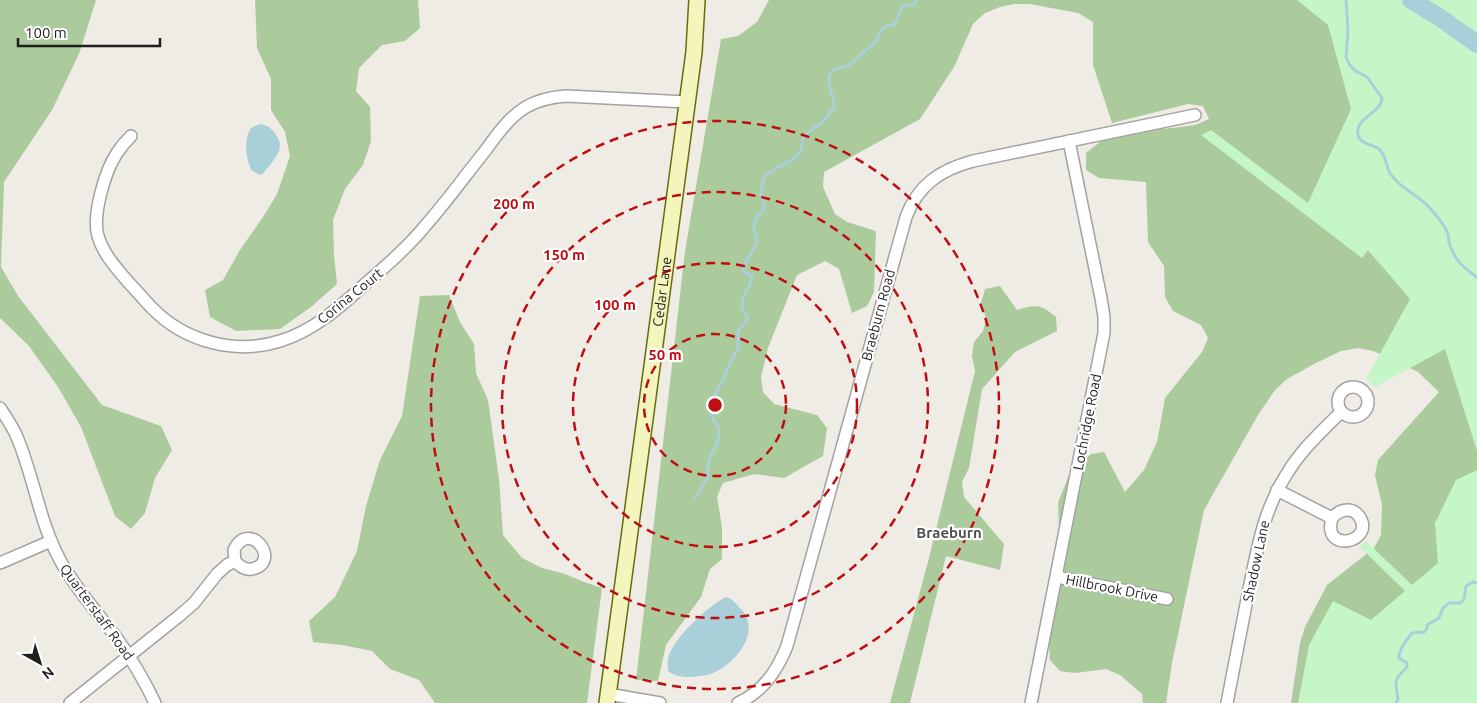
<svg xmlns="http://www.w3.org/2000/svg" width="1477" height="703" viewBox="0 0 1477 703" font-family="Ubuntu,sans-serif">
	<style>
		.forest { fill: #abcb9d }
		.park { fill: #c5f6c8 }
		.water { fill: #a9cfd9 }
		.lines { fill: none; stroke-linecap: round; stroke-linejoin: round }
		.stream { stroke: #a9cfd9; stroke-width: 3 }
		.river { stroke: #a9cfd9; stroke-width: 18 }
		.street-casing { stroke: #a2a2a2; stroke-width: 14 }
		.secondary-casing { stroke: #666e0c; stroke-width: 18 }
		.street { stroke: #fff; stroke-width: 11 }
		.secondary { stroke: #f4f5bd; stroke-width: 15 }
		.ring { fill: none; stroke: #bf0e12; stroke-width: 2.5; stroke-dasharray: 9 6 }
		.labels { text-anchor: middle; stroke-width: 4.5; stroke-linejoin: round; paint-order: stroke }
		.street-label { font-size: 14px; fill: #1e1e1e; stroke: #fff }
		.neighbourhood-label { font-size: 15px; font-weight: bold; fill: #515151; stroke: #fff }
		.centre { fill: #bf0e12; stroke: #fff; stroke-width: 2.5 }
		.ring-label { font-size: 15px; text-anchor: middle; font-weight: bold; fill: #bf0e12; stroke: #fff; stroke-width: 4.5; stroke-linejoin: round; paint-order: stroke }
	</style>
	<rect width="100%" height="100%" fill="#efebe5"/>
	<!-- forest -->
	<g class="forest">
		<path d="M0 0H96L79 54 52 110 4 182 1 267 18 296 102 405 161 426 172 450 155 478 145 513 131 529 115 516 81 427 58 387 29 346 0 318Z"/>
		<path d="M255 0H418L420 28 405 41 382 45 359 68 356 91 370 107 371 141 363 165 345 189 333 220 334 256 337 284 311 307 280 329 236 331 210 317 205 290 223 280 240 250 265 214 277 194 290 156 285 132 271 110V79L257 48Z"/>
		<path d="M769 0H1477V703H1291L1300 643 1305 627 1327 585 1374 548 1381 535 1382 505 1375 475 1378 460 1439 392 1418 372 1388 357 1373 351 1358 348 1341 351 1314 364 1287 379 1275 390 1258 415 1204 510 1172 663 1166 703H1143L1142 694 1120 675 1106 669 1075 673 1060 671 1050 660 1048 630 1061 579 1058 503 1069 475 1091 454 1104 452 1125 492 1144 470 1157 442 1165 398 1202 352 1208 338 1201 325 1173 311 1165 297 1164 266 1148 242 1146 182 1099 178 1086 170V153L1109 135 1181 127 1195 125 1209 119 1203 106 1188 104 1112 123 1093 65V22L1078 13 1030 4H1014L1000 7 985 13 973 24 954 67 920 119 824 172 823 187 835 214 847 222 876 231 874 292 867 306 852 313 839 269 825 261 797 275 768 348 761 377 763 392 774 404 817 415 827 428 823 456 784 478 754 474 723 483 717 497 722 527V559L710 569 701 597 666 645 658 681 636 680 685 251 721 39 738 36 757 22Z"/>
		<path d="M1000 286 1017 310C1036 304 1041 304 1056 317L1057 331 1015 352 982 389 969 468 962 482 964 497 1004 544 1000 570 946 556 910 703H890L929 558 975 371 972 356 974 342 983 331 986 318 981 303 985 289Z"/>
		<path d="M449 295 460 322 474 344 476 373 488 400 499 479 503 535 522 558 542 568 565 574 584 582 602 588 587 703H435L419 680 390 669 372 651 342 645 313 642 309 621 335 597 357 551 366 506 380 460 402 416 420 296Z"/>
	</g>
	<!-- park -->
	<g class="park">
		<path d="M1297 0H1477V451L1445 349 1375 387 1366 379 1410 299 1368 250 1362 258 1201 135 1211 130 1308 203 1351 109 1328 25Z"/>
		<path d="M1477 470V703H1298L1309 645 1333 601 1371 620 1405 591 1360 547 1366 541 1412 585 1438 563 1435 523 1456 480Z"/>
	</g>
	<!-- water -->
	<g class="water">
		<path d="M260 124C267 125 272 128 276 135 287 150 272 161 263 174L260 175 251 170C246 156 243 141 251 128Z"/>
		<path d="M726 597C733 599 736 604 741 609 762 631 736 664 713 673 706 676 698 676 690 677 682 677 674 676 668 671 668 667 667 662 668 659 671 640 709 605 726 597Z"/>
	</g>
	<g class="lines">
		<!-- stream -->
		<g class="stream">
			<path d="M1346 0 1348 31 1346 57 1349 64 1354 70 1367 77 1382 98C1382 113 1354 118 1358 135 1361 145 1372 144 1379 149 1386 155 1386 166 1390 173 1400 189 1417 194 1428 206 1435 214 1445 224 1448 234 1449 237 1448 239 1449 242 1453 258 1463 268 1477 277"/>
			<path d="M694 500 707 478 709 459 717 444 719 434V427L713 419 710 411V402L722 382 732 359 738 349V331L748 319C746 314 743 311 742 307 740 298 752 286 752 275L745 273 742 269 757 243C756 234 751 224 757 217 760 214 764 212 764 208 765 207 763 201 763 201 761 194 761 184 764 178 767 171 791 163 798 155 804 149 800 143 804 137 809 131 816 127 822 122 827 118 830 112 834 107 835 96 827 88 829 77 832 66 844 69 851 64 855 62 856 59 859 56 862 52 867 50 871 46 877 41 879 33 884 27L895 24 903 5H914L917 0"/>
			<path d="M1396 703 1398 699C1395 680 1393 681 1407 667V663L1399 658C1398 651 1408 638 1412 633L1424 632 1427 629V625L1439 618 1443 608 1449 603H1460L1464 599 1466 586 1473 582 1477 583"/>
		</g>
		<!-- river -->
		<path class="river" d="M1411 0 1439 17 1477 44"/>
		<!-- street casing -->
		<g class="street-casing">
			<g id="street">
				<path d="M131 136C126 141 121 147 117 153 105 171 92 215 98 236 103 254 118 270 129 283 137 291 144 300 152 308 185 342 236 355 280 341 313 331 339 308 364 285 386 266 408 247 426 225 447 201 465 176 485 151 497 135 509 117 526 107 538 100 551 97 566 96L687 102"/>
				<circle cx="1353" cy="402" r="15"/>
				<path d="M0 408C6 417 13 427 17 437 34 477 39 521 60 560 75 588 97 612 116 637 131 658 144 680 155 703"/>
				<path d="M1277 490 1332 518C1321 555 1377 542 1359 516 1351 506 1339 510 1332 518"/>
				<path d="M0 563 51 541"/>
				<path d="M1057 577 1167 599"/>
				<path d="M608 694 660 703"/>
				<path d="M70 703 179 616 194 603 217 574 227 565 235 561 234 550C249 518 283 562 252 569 245 570 240 567 235 561"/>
				<path d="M738 703C763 692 777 671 787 646L906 217C918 185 940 170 973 161L1195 115"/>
				<path d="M1031 703 1104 333V317L1101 298 1069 141"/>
				<path d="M1227 703C1234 667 1241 631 1248 594 1257 550 1263 510 1288 472 1302 449 1322 431 1341 412"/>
			</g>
		</g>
		<!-- secondary casing -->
		<g class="secondary-casing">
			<g id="secondary">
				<path id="s1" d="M607 703 694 52 697 0"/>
			</g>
		</g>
		<!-- street -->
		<use href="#street" class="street"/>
		<!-- secondary -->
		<use href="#secondary" class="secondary"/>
	</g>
	<!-- distance rings -->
	<g class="ring">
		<circle cx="715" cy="405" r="71"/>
		<circle cx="715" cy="405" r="142"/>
		<circle cx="715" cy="405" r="213"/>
		<circle cx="715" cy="405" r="284"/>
	</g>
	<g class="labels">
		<!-- street labels -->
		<g class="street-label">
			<text dy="5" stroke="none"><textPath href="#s1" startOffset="415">Cedar Lane</textPath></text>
			<text transform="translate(350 296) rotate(-39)" y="5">Corina Court</text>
			<text transform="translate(878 315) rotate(-75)" y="5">Braeburn Road</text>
			<text transform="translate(1087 422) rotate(-79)" y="5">Lochridge Road</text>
			<text transform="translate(1256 561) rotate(-78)" y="5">Shadow Lane</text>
			<text transform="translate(1112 588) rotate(11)" y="5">Hillbrook Drive</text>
			<text transform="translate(97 612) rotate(54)" y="5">Quarterstaff Road</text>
		</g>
		<!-- neighbourhood labels -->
		<g class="neighbourhood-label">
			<text x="949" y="538">Braeburn</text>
		</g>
	</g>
	<circle cx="715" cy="405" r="8" class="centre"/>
	<g class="ring-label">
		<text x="514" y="209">200 m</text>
		<text x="564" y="260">150 m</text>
		<text x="615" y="310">100 m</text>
		<text x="665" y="360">50 m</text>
	</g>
	<!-- north arrow -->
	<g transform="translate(40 663) rotate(141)" stroke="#ffffff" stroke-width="4" paint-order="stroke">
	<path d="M0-4L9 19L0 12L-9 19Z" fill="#1e1e1e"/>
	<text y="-8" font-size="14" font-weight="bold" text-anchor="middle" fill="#1e1e1e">N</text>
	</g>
	<!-- scale -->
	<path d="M18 38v8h142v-8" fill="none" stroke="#1e1e1e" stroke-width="2.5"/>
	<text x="25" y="38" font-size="15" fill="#1e1e1e" stroke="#ffffff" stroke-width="4" paint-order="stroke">100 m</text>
</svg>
